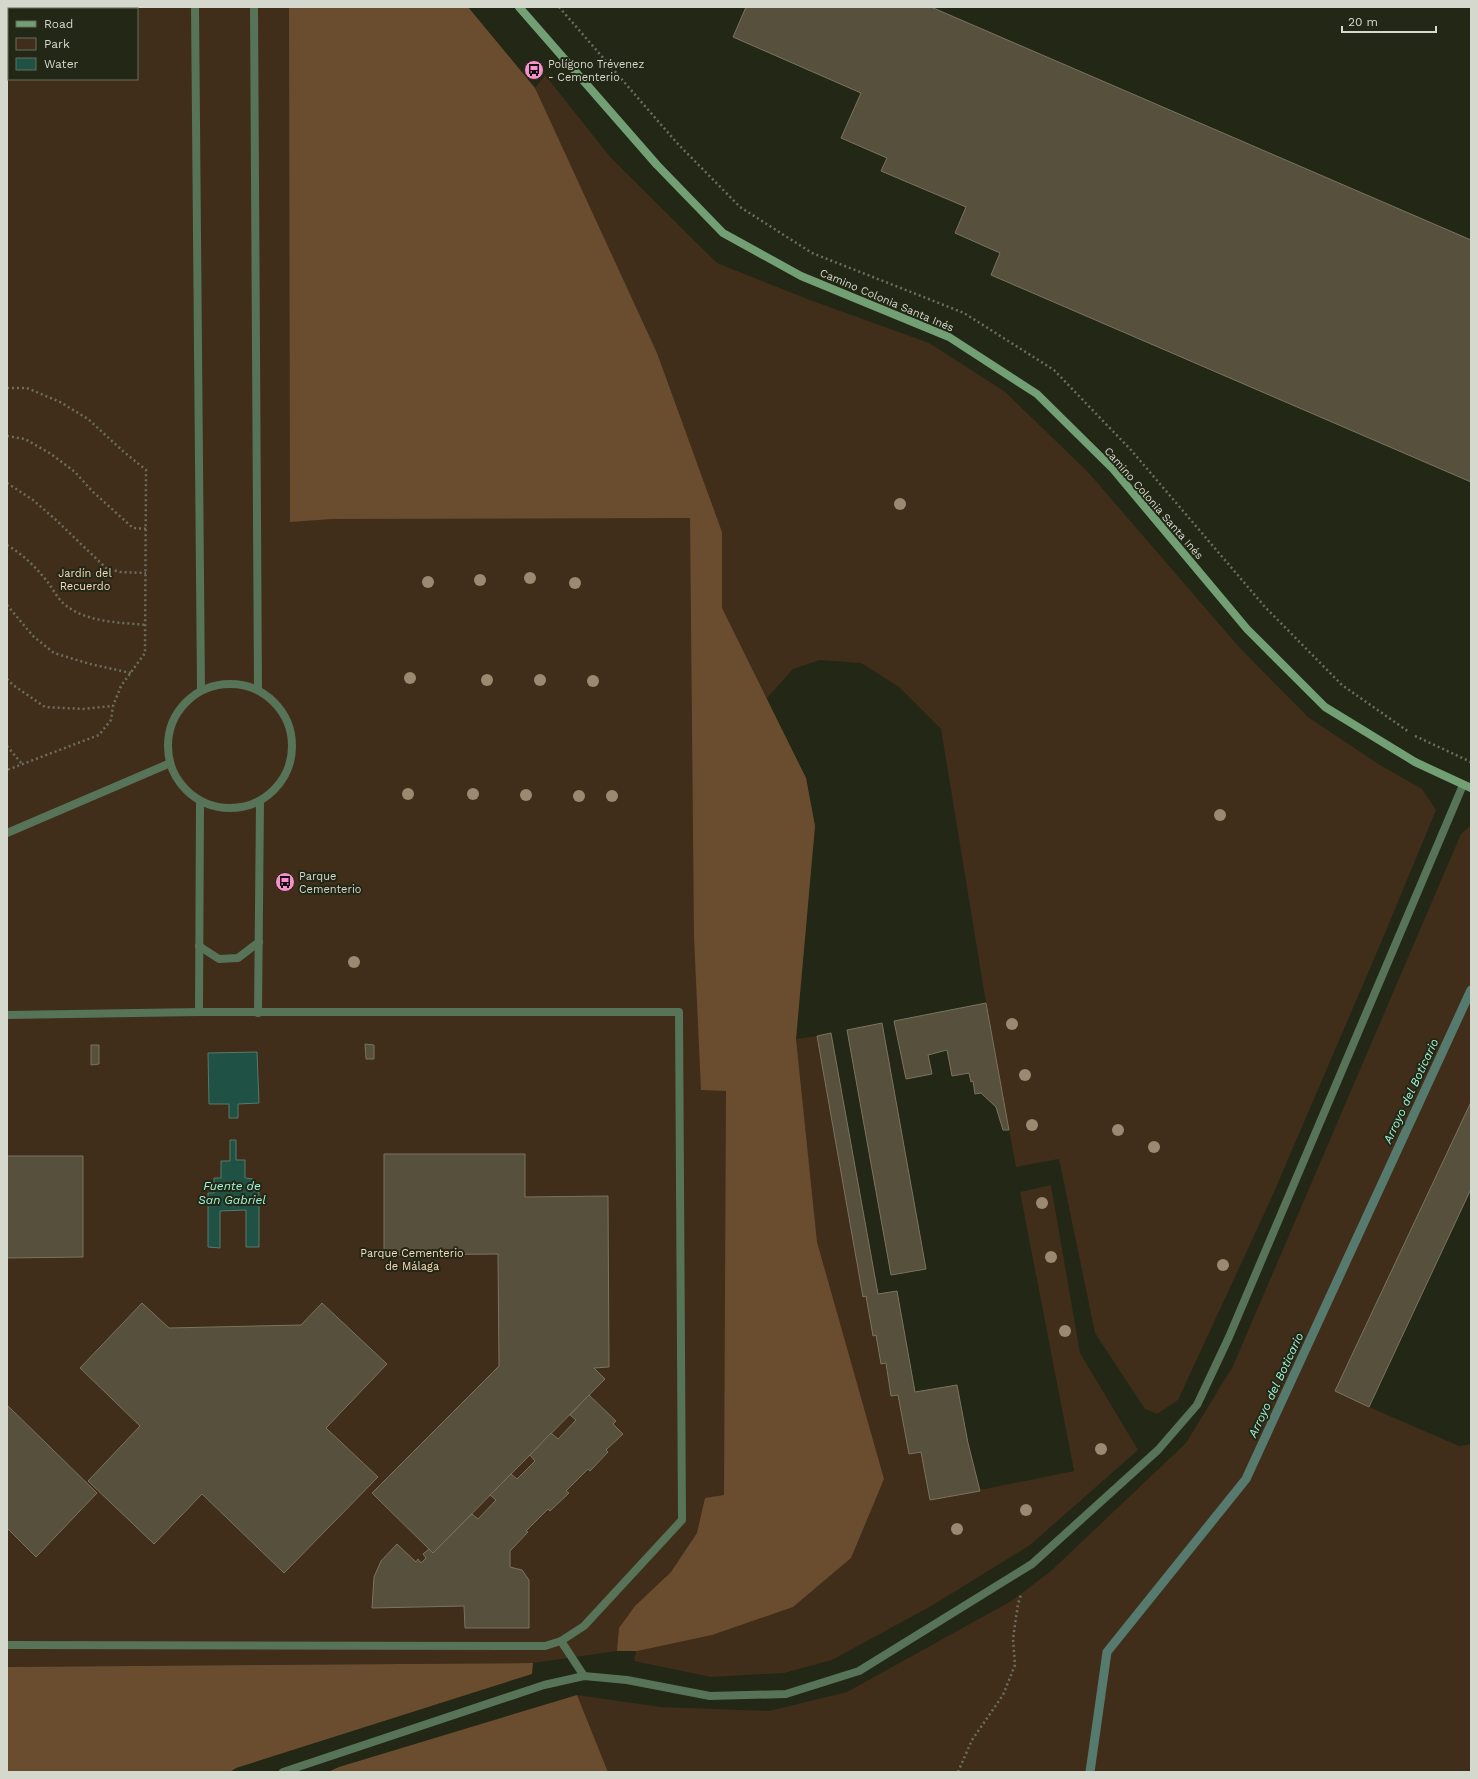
<svg xmlns="http://www.w3.org/2000/svg" width="1478" height="1779" viewBox="0 0 1478 1779" font-family="'Work Sans',sans-serif">
	<style>
		.green { fill: #402d1a; fill-rule: evenodd }
		.forest { fill: #6a4c2e }
		.water { fill: #1f5244; stroke: #567a6d }
		.lines { fill: none; stroke-linecap: round; stroke-linejoin: round }
		.stream { stroke: #567a6d; stroke-width: 9 }
		.building { fill: #56503c; stroke: #7a745f }
		.path { stroke: #6c6f60; stroke-width: 2.5; stroke-dasharray: 2 3; stroke-linecap: butt }
		.street { stroke: #577358; stroke-width: 8 }
		.secondary { stroke: #72a074; stroke-width: 8 }
		.tree { fill: #9a8a71 }
		.labels { text-anchor: middle; stroke-width: 4; stroke-linejoin: round; paint-order: stroke }
		.poi-label { font-size: 11px; fill: #d5d8cd; stroke: #232715; text-anchor: start }
		.street-label { font-size: 11px; fill: #d5d8cd; stroke: #232715 }
		.park-label { font-size: 11px; fill: #fbdbbd; stroke: #232715 }
		.water-label { font-size: 12px; font-style: italic; fill: #a0f4d9; stroke: #232715 }
	</style>
	<rect width="100%" height="100%" fill="#232715"/>
	<!-- green -->
	<g class="green">
		<path d="M7 7H468L535 88 545 75 611 158 717 263 810 300 929 343 1004 391 1088 472 1239 647 1308 717 1380 765 1422 789 1436 810 1383 938 1271 1199 1178 1400 1157 1414 1145 1409 1095 1333 1059 1159 1016 1167 986 1003 941 729 899 687 861 663 820 660 793 669 766 699 806 778 815 826 796 1039 817 1036 863 1297 866 1296 873 1335H876L881 1364 886 1363 891 1396 898 1395 909 1454 921 1452 930 1500 1074 1471 1020 1192 1051 1185 1080 1353 1138 1450 1030 1545 933 1605 832 1660 784 1673 711 1677 634 1661 636 1651H617L533 1663 7 1667ZM9 9H137V79H9Z"/>
		<path d="M1471 825V1102L1369 1407 1459 1446 1471 1444V1772H608L577 1695 661 1707 769 1711 847 1692 1013 1600 1052 1570 1186 1443 1233 1366 1461 834Z"/>
	</g>
	<!-- forest -->
	<g class="forest">
		<path d="M289 7H468L535 88 657 353 722 532V608L806 778 815 826 796 1039 817 1242 884 1479 851 1558 793 1607 712 1635 637 1651H617L619 1628 635 1606 671 1572 697 1533 705 1498 724 1495 726 1091 701 1090 694 937 690 518 332 519 290 522Z"/>
		<path d="M533 1663 532 1674 236 1768 230 1772H7V1667Z"/>
		<path d="M577 1695 608 1772H328L339 1767Z"/>
	</g>
	<!-- water -->
	<g class="water">
		<path d="M257 1052 259 1103 238 1104V1118H229V1104H209L208 1053Z"/>
		<path d="M230 1140H236V1160H245V1178L253 1179V1191L259 1192V1247H246V1210L220 1211V1248L208 1247V1193H214V1178H221V1161H230Z"/>
	</g>
	<g class="lines">
		<!-- stream -->
		<path class="stream" d="M1090 1772 1107 1652 1246 1479 1471 990"/>
	</g>
	<!-- building -->
	<g class="building">
		<path d="M746 7H931L1471 240V482L991 275 1000 253 955 233 966 207 881 171 887 158 841 138 861 93 733 37Z"/>
		<path d="M986 1003 1009 1130H1003L996 1107 981 1093 975 1094 973 1081 971 1082 969 1073 952 1076 947 1050 928 1055 932 1074 906 1079 894 1021Z"/>
		<path d="M882 1023 926 1269 891 1275 847 1030Z"/>
		<path d="M831 1033 878 1294 897 1291 915 1392 957 1385 968 1443 980 1491 930 1500 921 1452 909 1454 898 1395 891 1396 886 1363 881 1364 876 1335 873 1336 866 1296 863 1297 817 1036Z"/>
		<path d="M365 1044 374 1045V1059H366Z"/>
		<path d="M91 1045H99V1064L91 1065Z"/>
		<path d="M1471 1102V1189L1369 1407 1335 1391Z"/>
		<path d="M384 1154H525V1197L608 1196 609 1367 594 1368 605 1379 433 1553 372 1493 499 1366 498 1254 384 1255Z"/>
		<path d="M7 1156H83V1257L7 1258Z"/>
		<path d="M142 1303 169 1328 301 1325 322 1303 387 1364 326 1428 378 1477 284 1573 202 1494 154 1544 88 1481 140 1426 80 1368Z"/>
		<path d="M589 1395 616 1421 613 1424 623 1434 606 1450 608 1452 590 1471 588 1469 566 1491 569 1493 550 1511 548 1509 526 1531 528 1532 510 1551V1567L522 1570 529 1580V1628H465L464 1606 372 1608 374 1577 381 1561 397 1544 416 1562 418 1559 421 1563 426 1558 423 1554 429 1549 433 1553 472 1514 478 1519 496 1500 490 1495 511 1474 517 1479 535 1461 530 1455 551 1433 558 1439 576 1420 570 1415Z"/>
		<path d="M7 1405 97 1493 36 1557 7 1528Z"/>
	</g>
	<g class="lines">
		<!-- path -->
		<g class="path">
			<path d="M559 7 677 143 740 207 812 253 964 313 1054 370 1131 450 1265 607 1342 685 1409 732"/>
			<path d="M7 388H27L60 402 88 419 124 452 146 470 145 653 121 686 113 706 111 720 99 735 7 770"/>
			<path d="M7 436 25 439 51 454 75 472 92 491 133 528 146 529"/>
			<path d="M7 483 33 500 55 519 106 568 120 572 146 573"/>
			<path d="M7 545C22 554 35 566 46 580 52 587 57 598 64 604 87 623 118 622 146 625"/>
			<path d="M7 605 33 636 54 653 90 664 131 673"/>
			<path d="M7 679 13 685 45 707 83 709 113 706"/>
			<path d="M1415 736 1471 762"/>
			<path d="M7 746 22 764"/>
			<path d="M958 1772 972 1740 1003 1695 1015 1665 1013 1639 1018 1604 1021 1595"/>
		</g>
		<!-- street -->
		<g class="street">
			<path d="M195 7 201 689"/>
			<path d="M254 7 258 689"/>
			<circle cx="230" cy="746" r="62"/>
			<path d="M7 833 168 764"/>
			<path d="M199 946 219 959 238 958 259 942"/>
			<path d="M199 1012 200 802"/>
			<path d="M258 1013 260 802"/>
			<path d="M7 1015 199 1012H679L682 1520 584 1626 561 1641 545 1646 7 1645"/>
			<path d="M561 1641 584 1676"/>
			<path d="M283 1772 544 1685 584 1676 627 1680 710 1696 786 1694 859 1671 1032 1564 1158 1450 1197 1405 1229 1337 1463 785"/>
		</g>
		<!-- secondary -->
		<path class="secondary" d="M519 7 657 165 723 233 801 276 949 337 1037 394 1113 469 1247 629 1325 707 1415 762 1471 788"/>
	</g>
	<!-- trees -->
	<g class="tree">
		<circle cx="900" cy="504" r="6"/>
		<circle cx="530" cy="578" r="6"/>
		<circle cx="480" cy="580" r="6"/>
		<circle cx="428" cy="582" r="6"/>
		<circle cx="575" cy="583" r="6"/>
		<circle cx="410" cy="678" r="6"/>
		<circle cx="487" cy="680" r="6"/>
		<circle cx="540" cy="680" r="6"/>
		<circle cx="593" cy="681" r="6"/>
		<circle cx="408" cy="794" r="6"/>
		<circle cx="473" cy="794" r="6"/>
		<circle cx="526" cy="795" r="6"/>
		<circle cx="579" cy="796" r="6"/>
		<circle cx="612" cy="796" r="6"/>
		<circle cx="1220" cy="815" r="6"/>
		<circle cx="354" cy="962" r="6"/>
		<circle cx="1012" cy="1024" r="6"/>
		<circle cx="1025" cy="1075" r="6"/>
		<circle cx="1032" cy="1125" r="6"/>
		<circle cx="1118" cy="1130" r="6"/>
		<circle cx="1154" cy="1147" r="6"/>
		<circle cx="1042" cy="1203" r="6"/>
		<circle cx="1051" cy="1257" r="6"/>
		<circle cx="1223" cy="1265" r="6"/>
		<circle cx="1065" cy="1331" r="6"/>
		<circle cx="1101" cy="1449" r="6"/>
		<circle cx="1026" cy="1510" r="6"/>
		<circle cx="957" cy="1529" r="6"/>
	</g>
	<!-- icons -->
	<defs>
		<g id="bus-disc" transform="scale(1)"><circle r="9.5" fill="#f890cc" stroke="#232715"/><path d="M-5-6H5V4H4V6H2V4H-2V6H-4V4H-5ZM-3.5-4V0h7V-4ZM-3.5 1.2v1.5H-2V1.2ZM2 1.2v1.5H3.5V1.2Z" fill="#111"/></g>
	</defs>
	<g fill-rule="evenodd">
		<use href="#bus-disc" x="534" y="70"/>
		<use href="#bus-disc" x="285" y="882"/>
	</g>
	<g class="labels">
		<!-- poi labels -->
		<g class="poi-label">
			<text x="548" y="68">Polígono Trévenez<tspan x="548" dy="13">- Cementerio</tspan></text>
			<text x="299" y="880">Parque<tspan x="299" dy="13">Cementerio</tspan></text>
		</g>
		<!-- street labels -->
		<g class="street-label">
			<text transform="translate(887 300) rotate(23)" y="4">Camino Colonia Santa Inés</text>
			<text transform="translate(1154 503) rotate(49)" y="4">Camino Colonia Santa Inés</text>
		</g>
		<!-- park labels -->
		<g class="park-label">
			<text x="85" y="577">Jardín del<tspan x="85" dy="13">Recuerdo</tspan></text>
			<text x="412" y="1257">Parque Cementerio<tspan x="412" dy="13">de Málaga</tspan></text>
		</g>
		<!-- water labels -->
		<g class="water-label">
			<text transform="translate(1411 1091) rotate(-65)" y="4">Arroyo del Boticario</text>
			<text x="232" y="1190">Fuente de<tspan x="232" dy="14">San Gabriel</tspan></text>
			<text transform="translate(1276 1385) rotate(-65)" y="4">Arroyo del Boticario</text>
		</g>
	</g>
	<!-- border -->
	<rect width="1478" height="1779" fill="none" stroke="#d5d8cd" stroke-width="16"/>
	<!-- legend -->
	<rect x="8" y="8" width="130" height="72" fill="#232715" stroke="#6a6e5f"/>
	<rect x="16" y="21" width="20" height="6" fill="#72a074" stroke="#6a6e5f"/>
	<text x="44" y="28" font-size="12" fill="#d5d8cd">Road</text>
	<rect x="16" y="38" width="20" height="12" fill="#402d1a" stroke="#6a6e5f"/>
	<text x="44" y="48" font-size="12" fill="#d5d8cd">Park</text>
	<rect x="16" y="58" width="20" height="12" fill="#1f5244" stroke="#6a6e5f"/>
	<text x="44" y="68" font-size="12" fill="#d5d8cd">Water</text>
	<!-- scale -->
	<path d="M1342 26v6h94v-6" fill="none" stroke="#d5d8cd" stroke-width="2"/>
	<text x="1348" y="26" font-size="12" fill="#d5d8cd" stroke="#232715" stroke-width="3" paint-order="stroke">20 m</text>
</svg>
